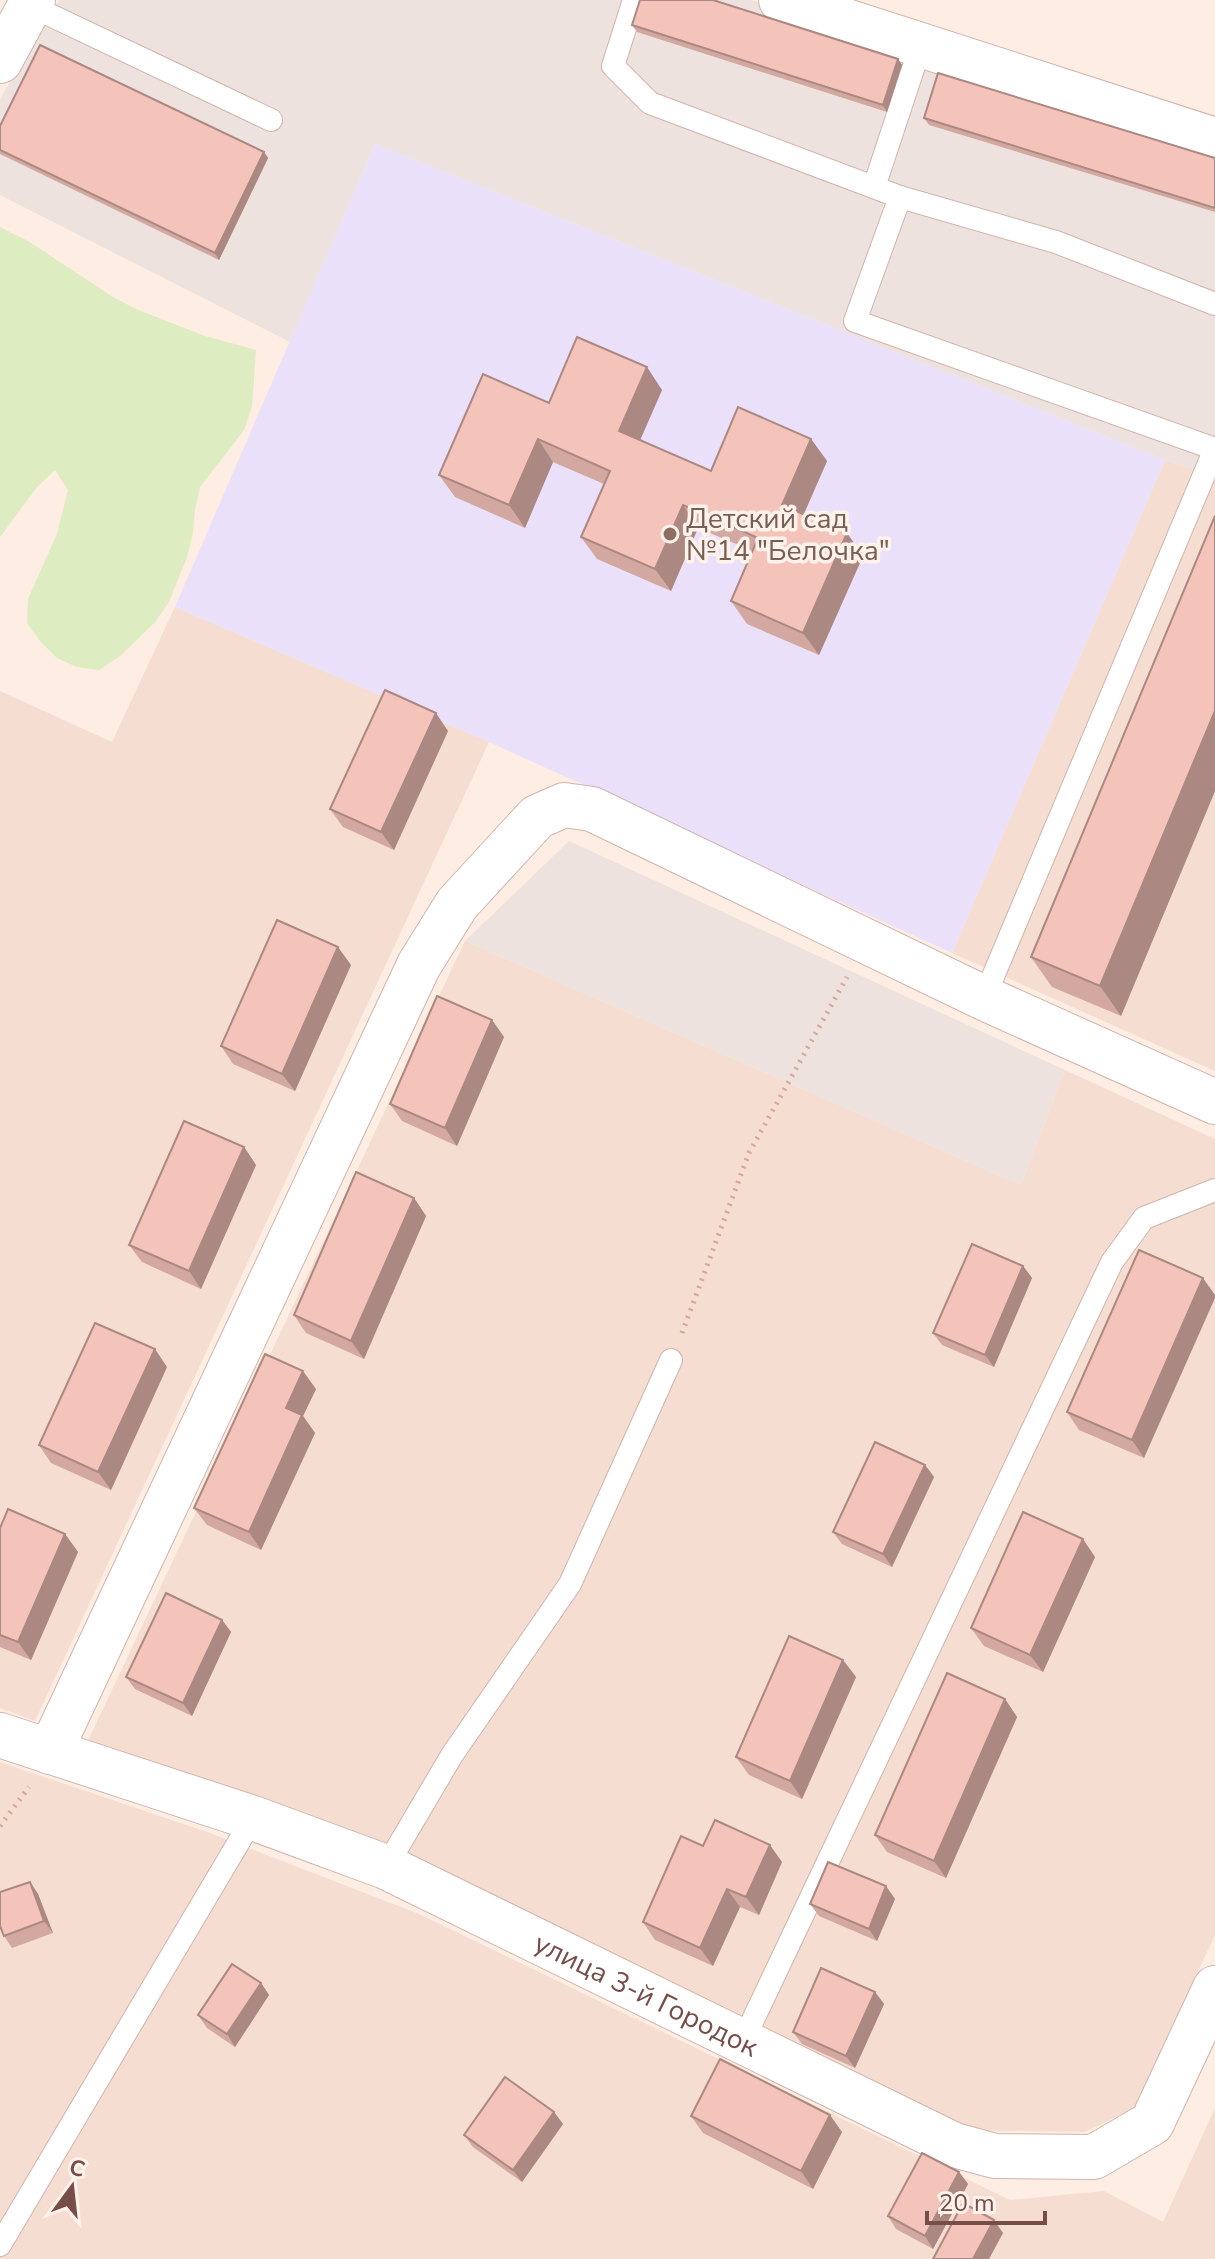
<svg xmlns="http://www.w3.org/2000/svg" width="1215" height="2259" viewBox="0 0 1215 2259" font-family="'Nunito Sans',sans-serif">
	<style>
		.residential { fill: #f5ddd1 }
		.industrial { fill: #ede2de }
		.education { fill: #eae0fa }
		.green { fill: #ddecc1 }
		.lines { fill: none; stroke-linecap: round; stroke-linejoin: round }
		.service-casing { stroke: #d1b4ac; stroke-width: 24 }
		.minor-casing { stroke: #d1b4ac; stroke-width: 46 }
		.path { stroke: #d9a69c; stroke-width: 5; stroke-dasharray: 2 6; stroke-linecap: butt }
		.service { stroke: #fff; stroke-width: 22 }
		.minor { stroke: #fff; stroke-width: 44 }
		.wall { fill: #d2a8a0 }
		.shaded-wall { fill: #ab8882 }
		.building { fill: #f4c3ba; stroke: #ab8882; stroke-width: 2 }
		.education-dot { fill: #8d6e63; stroke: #fff2eb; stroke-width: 3 }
		.labels { text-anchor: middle; stroke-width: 7; stroke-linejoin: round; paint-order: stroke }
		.education-label { font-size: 28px; fill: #785e54; stroke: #fff2eb; text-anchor: start }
		.street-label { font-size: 28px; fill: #774d48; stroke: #fff2eb }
	</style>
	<rect width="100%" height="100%" fill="#fdede3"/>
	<!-- residential -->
	<g class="residential">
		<path d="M1165 460 1215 477V1071L952 953Z"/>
		<path d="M175 607 489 742 35 1721 0 1708V691L112 742Z"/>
		<path d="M465 941 1021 1185 1065 1070 1215 1139V1935L1134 2108 1085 2132 965 2130 86 1745Z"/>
		<path d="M0 1762 210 1833 419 1914 1010 2200 1104 2191 1163 2222 1215 2108V2259H0Z"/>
	</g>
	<!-- industrial -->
	<g class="industrial">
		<path d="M59 0H751L1215 153V477L1165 460 375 144 290 342 0 195V99Z"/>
		<path d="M569 841 1065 1070 1021 1185 465 941Z"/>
	</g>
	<!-- education -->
	<path class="education" d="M375 144 1165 460 952 953 489 742 175 607Z"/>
	<!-- green -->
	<path class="green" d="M0 227 28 241 113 297 136 309 205 336 256 350 252 406 244 430 200 487 195 510 193 533 187 557 169 602 155 622 120 656 99 670 77 667 57 658 40 641 27 623 28 599 57 534 68 490 55 470 37 487 0 537Z"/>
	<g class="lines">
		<!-- service casing -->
		<g class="service-casing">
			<g id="service">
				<path d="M634 0 613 66 650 103 900 197 855 321 1215 449"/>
				<path d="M29 5 271 120"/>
				<path d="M874 187 921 45"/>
				<path d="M900 197 1056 242 1215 304"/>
				<path d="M984 998 1215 449"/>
				<path d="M386 1867 452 1755 570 1584 671 1360"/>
				<path d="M743 2041 1112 1262 1144 1218 1215 1190"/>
				<path d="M0 2245 253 1818"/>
			</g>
		</g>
		<!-- minor casing -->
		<g class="minor-casing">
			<g id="minor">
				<path d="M781 0 1215 140"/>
				<path d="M0 61 33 0"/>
				<path id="s1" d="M0 1735 253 1818 386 1867 954 2145 995 2156 1094 2157 1152 2123 1215 1988"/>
				<path d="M50 1752 419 965 457 904 537 817 564 805 592 809 984 998 1215 1102"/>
			</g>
		</g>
		<!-- path -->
		<g class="path">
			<path d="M682 1333 749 1153 847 977"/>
			<path d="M0 1826 29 1787"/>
		</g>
		<!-- service -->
		<use href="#service" class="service"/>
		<!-- minor -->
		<use href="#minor" class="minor"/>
	</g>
	<!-- wall -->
	<g class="wall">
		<path d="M632 25 898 59 902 65 887 112 637 32Z"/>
		<path d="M924 118 1215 158V212L929 125Z"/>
		<path d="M0 126 264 152 268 158 219 260 0 154Z"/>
		<path d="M662 390 640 440 711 471 811 439 827 461 804 514 863 556 819 655 747 624 731 601 753 551 698 528 671 591 597 559 581 537 604 484 553 462 525 528 455 497 439 475 549 403Z"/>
		<path d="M1215 516V791L1121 1016 1052 987 1031 957Z"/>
		<path d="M448 731 394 850 343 827 330 809Z"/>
		<path d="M351 965 295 1091 233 1064 221 1046Z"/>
		<path d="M492 1020 504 1037 457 1146 402 1121 390 1104Z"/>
		<path d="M244 1147 256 1165 201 1289 142 1262 129 1245Z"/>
		<path d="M414 1198 426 1216 364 1359 306 1333 294 1315Z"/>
		<path d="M1139 1250 1144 1458 1079 1430 1067 1412Z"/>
		<path d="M1023 1266 1032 1278 994 1367 942 1345 933 1333Z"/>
		<path d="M167 1367 111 1490 51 1463 39 1445Z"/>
		<path d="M316 1389 303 1416 315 1433 261 1550 207 1525 194 1508Z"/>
		<path d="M925 1465 934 1477 892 1567 842 1544 833 1532Z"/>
		<path d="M0 1528 65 1534 78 1552 31 1660 0 1647Z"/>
		<path d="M1095 1557 1043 1672 984 1646 971 1628Z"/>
		<path d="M222 1620 231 1632 192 1716 135 1689 126 1677Z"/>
		<path d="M843 1660 856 1677 802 1799 749 1775 736 1757Z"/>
		<path d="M1005 1699 1017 1717 946 1878 887 1852 875 1835Z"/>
		<path d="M703 1846 782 1862 759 1915 740 1907 713 1966 655 1940 643 1922Z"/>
		<path d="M30 1882 38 1894 53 1933 12 1948 4 1936Z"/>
		<path d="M895 1899 877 1941 819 1916 810 1904Z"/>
		<path d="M261 1983 269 1995 235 2047 207 2028 198 2015Z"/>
		<path d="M875 1992 884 2004 855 2068 802 2044 793 2032Z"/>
		<path d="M554 2112 563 2124 522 2182 473 2147 464 2135Z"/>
		<path d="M691 2116 842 2132 813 2189 703 2133Z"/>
		<path d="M959 2172 968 2184 933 2249 896 2229 888 2216Z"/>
	</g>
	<!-- shaded-wall -->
	<g class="shaded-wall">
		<path d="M898 59 902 65 887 112 883 105Z"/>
		<path d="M264 152 268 158 219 260 215 253Z"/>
		<path d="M647 367 662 390 634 454 619 431Z"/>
		<path d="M538 439 553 462 525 528 509 505Z"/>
		<path d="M811 439 827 461 798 527 782 505Z"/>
		<path d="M683 505 698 528 671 591 655 569Z"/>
		<path d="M847 533 863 556 819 655 803 633Z"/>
		<path d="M1215 711V791L1121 1016 1100 986Z"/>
		<path d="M436 713 448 731 394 850 381 832Z"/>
		<path d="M338 947 351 965 295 1091 282 1074Z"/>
		<path d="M492 1020 504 1037 457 1146 445 1128Z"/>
		<path d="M244 1147 256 1165 201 1289 189 1271Z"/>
		<path d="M414 1198 426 1216 364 1359 351 1341Z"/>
		<path d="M1023 1266 1032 1278 994 1367 985 1355Z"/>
		<path d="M1203 1278 1215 1295V1298L1144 1458 1132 1440Z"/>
		<path d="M155 1349 167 1367 111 1490 98 1472Z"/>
		<path d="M303 1371 316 1389 303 1416 315 1433 261 1550 249 1532 286 1408Z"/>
		<path d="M925 1465 934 1477 892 1567 883 1554Z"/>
		<path d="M65 1534 78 1552 31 1660 18 1642Z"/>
		<path d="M1083 1539 1095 1557 1043 1672 1030 1655Z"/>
		<path d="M222 1620 231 1632 192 1716 183 1703Z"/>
		<path d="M843 1660 856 1677 802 1799 790 1781Z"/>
		<path d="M1005 1699 1017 1717 946 1878 934 1861Z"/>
		<path d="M770 1845 782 1862 759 1915 746 1897Z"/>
		<path d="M30 1882 38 1894 53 1933 44 1921Z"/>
		<path d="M886 1886 895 1899 877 1941 869 1929Z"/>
		<path d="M727 1889 740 1907 713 1966 700 1948Z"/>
		<path d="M261 1983 269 1995 235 2047 227 2034Z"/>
		<path d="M875 1992 884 2004 855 2068 846 2056Z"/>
		<path d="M554 2112 563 2124 522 2182 513 2170Z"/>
		<path d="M830 2115 842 2132 813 2189 801 2171Z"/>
		<path d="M959 2172 968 2184 933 2249 925 2236Z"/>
		<path d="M994 2220 1003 2233 989 2259H973Z"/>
	</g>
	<!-- building -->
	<g class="building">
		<path d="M640 0H713L898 59 883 105 632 25Z"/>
		<path d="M40 45 264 152 215 253 0 150V126Z"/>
		<path d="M938 73 1215 158V208L924 118Z"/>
		<path d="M577 337 647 367 619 431 711 471 738 407 811 439 782 505 847 533 803 633 731 601 758 538 683 505 655 569 581 537 610 471 538 439 509 505 439 475 483 374 549 403Z"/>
		<path d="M1215 516V711L1100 986 1031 957Z"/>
		<path d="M385 690 436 713 381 832 330 809Z"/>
		<path d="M277 920 338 947 282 1074 221 1046Z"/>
		<path d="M437 996 492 1020 445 1128 390 1104Z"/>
		<path d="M184 1121 244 1147 189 1271 129 1245Z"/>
		<path d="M356 1172 414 1198 351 1341 294 1315Z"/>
		<path d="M972 1244 1023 1266 985 1355 933 1333Z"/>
		<path d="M1139 1250 1203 1278 1132 1440 1067 1412Z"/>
		<path d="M95 1323 155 1349 98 1472 39 1445Z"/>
		<path d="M265 1354 303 1371 286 1408 302 1415 249 1532 194 1508Z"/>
		<path d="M875 1442 925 1465 883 1554 833 1532Z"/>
		<path d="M8 1509 65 1534 18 1642 0 1635V1528Z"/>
		<path d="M1023 1512 1083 1539 1030 1655 971 1628Z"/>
		<path d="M166 1593 222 1620 183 1703 126 1677Z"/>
		<path d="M789 1636 843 1660 790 1781 736 1757Z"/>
		<path d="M947 1673 1005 1699 934 1861 875 1835Z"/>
		<path d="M715 1820 770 1845 746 1897 727 1889 700 1948 643 1922 681 1836 703 1846Z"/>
		<path d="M828 1862 886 1886 869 1929 810 1904Z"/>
		<path d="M30 1882 44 1921 4 1936 0 1926V1892Z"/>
		<path d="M232 1964 261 1983 227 2034 198 2015Z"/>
		<path d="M821 1968 875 1992 846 2056 793 2032Z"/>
		<path d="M720 2059 830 2115 801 2171 691 2116Z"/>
		<path d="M505 2077 554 2112 513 2170 464 2135Z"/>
		<path d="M922 2153 959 2172 925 2236 888 2216Z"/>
		<path d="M963 2203 994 2220 973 2259H933Z"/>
	</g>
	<!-- markers -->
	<circle class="education-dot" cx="670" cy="534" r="8"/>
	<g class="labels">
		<!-- education labels -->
		<g class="education-label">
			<text x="686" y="528">Детский сад<tspan x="686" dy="32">№14 "Белочка"</tspan></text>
		</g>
		<!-- street labels -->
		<g class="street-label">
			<text dy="10" stroke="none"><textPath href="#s1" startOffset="698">улица 3-й Городок</textPath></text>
		</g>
	</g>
	<!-- north arrow -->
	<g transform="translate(72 2187) rotate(15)" stroke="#fff2eb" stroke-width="6" paint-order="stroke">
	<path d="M0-6L14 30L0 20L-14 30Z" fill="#774d48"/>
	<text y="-12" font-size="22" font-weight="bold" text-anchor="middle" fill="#774d48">С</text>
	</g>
	<!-- scale -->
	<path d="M927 2211v12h118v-12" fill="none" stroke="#774d48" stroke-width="4"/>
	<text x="939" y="2211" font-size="24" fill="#774d48" stroke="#fff2eb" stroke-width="6" paint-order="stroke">20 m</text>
</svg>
